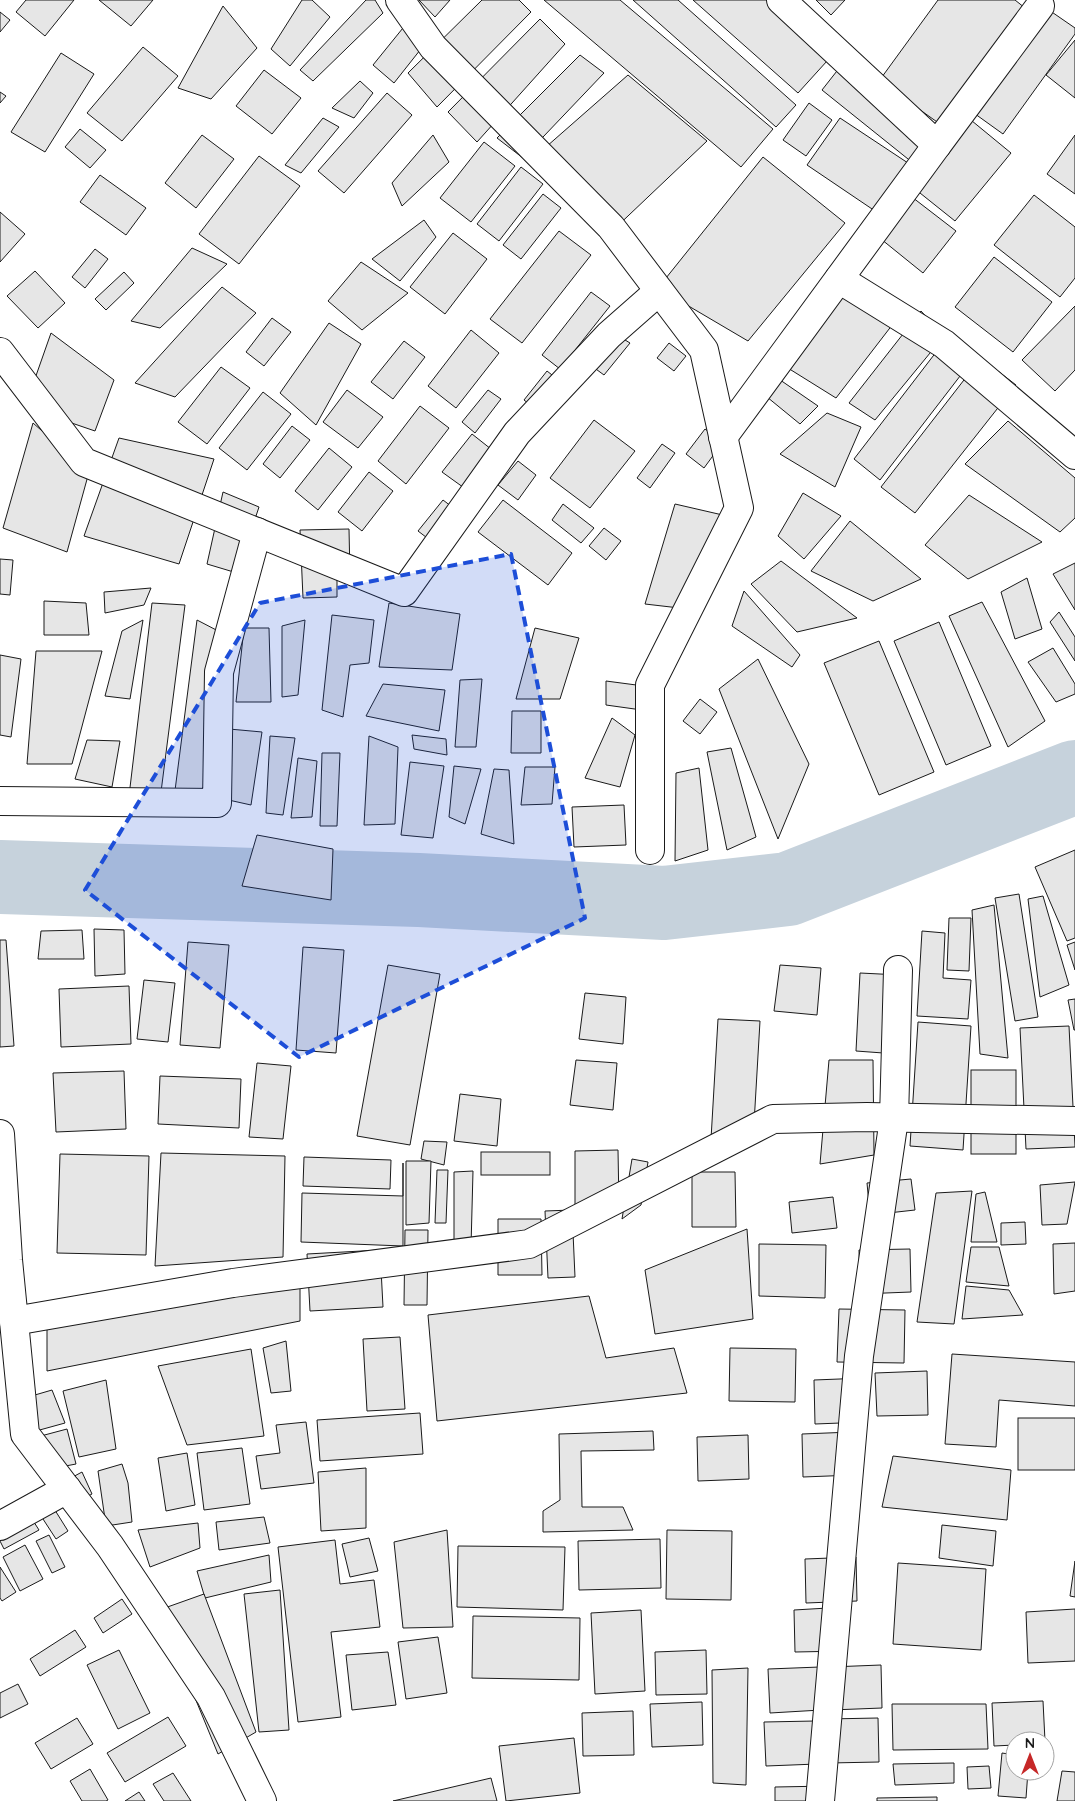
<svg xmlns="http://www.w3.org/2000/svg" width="1075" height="1801" viewBox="0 0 1075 1801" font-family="Quicksand,sans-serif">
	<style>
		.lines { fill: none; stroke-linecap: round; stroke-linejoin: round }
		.river { stroke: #c6d2dc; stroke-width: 74 }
		.building { fill: #e6e6e6; stroke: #1a1a1a }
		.minor-casing { stroke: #1a1a1a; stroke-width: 30 }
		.minor { stroke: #fff; stroke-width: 28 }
		.marked { fill: #1d4ed8; fill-opacity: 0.2; stroke: #1d4ed8; stroke-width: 4; stroke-dasharray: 10 6; stroke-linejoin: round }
	</style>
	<rect width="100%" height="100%" fill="#fff"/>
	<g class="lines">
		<!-- river -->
		<path class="river" d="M0 877 419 890 664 903 788 889 1075 777"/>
	</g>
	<!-- building -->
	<g class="building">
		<path d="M26 0H74L45 36 16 12Z"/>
		<path d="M99 0H153L131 26Z"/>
		<path d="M302 0H312L330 17 290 66 271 49Z"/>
		<path d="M366 0H375L383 13 313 81 300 70Z"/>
		<path d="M419 0H450L435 17Z"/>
		<path d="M482 0H519L531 12 437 107 408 73Z"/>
		<path d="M544 0H620L773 129 741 167Z"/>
		<path d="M633 0H678L796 105 776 127Z"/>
		<path d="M693 0H780L837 50 798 93Z"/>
		<path d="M816 0H845L831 15Z"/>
		<path d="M938 0H1015L1025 8 940 124 879 81Z"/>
		<path d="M223 6 257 48 211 99 178 88Z"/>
		<path d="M1046 8 1075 28V34L1003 134 971 111Z"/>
		<path d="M0 12 10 20 0 32Z"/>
		<path d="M540 19 565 44 477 142 448 112Z"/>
		<path d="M407 23 428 40 394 83 373 65Z"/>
		<path d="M1075 40V98L1046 75Z"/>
		<path d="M143 47 178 76 122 141 87 113Z"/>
		<path d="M61 53 94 74 45 152 11 132Z"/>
		<path d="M580 55 604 73 523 158 497 138Z"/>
		<path d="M844 62 935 135 913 163 822 90Z"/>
		<path d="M264 70 301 98 272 134 236 106Z"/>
		<path d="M628 75 707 141 609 234 530 161Z"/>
		<path d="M360 81 373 93 354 118 332 108Z"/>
		<path d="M0 92 6 96 0 103Z"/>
		<path d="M387 93 412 115 344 193 318 171Z"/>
		<path d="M809 103 832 120 806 156 783 140Z"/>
		<path d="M966 116 1011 153 955 221 910 185Z"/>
		<path d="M323 118 339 127 301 173 285 165Z"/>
		<path d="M840 118 911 165 878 213 807 165Z"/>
		<path d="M80 129 106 150 90 168 65 147Z"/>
		<path d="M202 135 234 159 196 208 165 183Z"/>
		<path d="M433 135 449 162 402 206 392 183Z"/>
		<path d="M1075 135V194L1047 174Z"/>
		<path d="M484 142 515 166 471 222 440 198Z"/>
		<path d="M259 156 300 186 239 264 199 234Z"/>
		<path d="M763 157 845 223 748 341 658 288Z"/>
		<path d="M521 167 543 184 499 241 477 224Z"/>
		<path d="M100 175 146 208 126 235 80 202Z"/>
		<path d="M543 194 561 208 521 259 503 245Z"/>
		<path d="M908 194 956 231 923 273 876 235Z"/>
		<path d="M1034 195 1075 227V278L1060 297 994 245Z"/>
		<path d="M0 212 25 234 0 262Z"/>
		<path d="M424 220 436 237 400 281 372 259Z"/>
		<path d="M559 231 591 255 522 343 490 319Z"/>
		<path d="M453 233 487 259 445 314 410 287Z"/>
		<path d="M192 248 227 264 160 328 131 321Z"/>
		<path d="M95 249 108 259 85 288 72 277Z"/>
		<path d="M994 257 1052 302 1013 352 955 307Z"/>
		<path d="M361 262 408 293 362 330 328 301Z"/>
		<path d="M844 267 906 307 836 398 775 360Z"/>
		<path d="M35 271 65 303 38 328 7 296Z"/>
		<path d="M124 272 134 283 106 310 95 299Z"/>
		<path d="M222 287 256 313 175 397 135 383Z"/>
		<path d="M591 292 610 306 560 369 542 355Z"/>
		<path d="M1075 306V370L1055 391 1022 360Z"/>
		<path d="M921 311 944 336 875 420 849 403Z"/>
		<path d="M272 318 291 332 264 366 246 352Z"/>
		<path d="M329 323 361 344 316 425 280 393Z"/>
		<path d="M471 330 499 353 456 408 428 386Z"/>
		<path d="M612 332 630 343 604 375 585 361Z"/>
		<path d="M51 333 114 380 95 431 25 407Z"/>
		<path d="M950 334 977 354 880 480 854 459Z"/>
		<path d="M404 341 425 357 393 399 371 382Z"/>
		<path d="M669 343 686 356 674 371 657 358Z"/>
		<path d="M981 358 1016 385 915 513 881 487Z"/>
		<path d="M221 367 250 388 207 444 178 422Z"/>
		<path d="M547 371 571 390 548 419 524 400Z"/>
		<path d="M770 373 818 406 800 424 767 397Z"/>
		<path d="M347 390 383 417 358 448 323 422Z"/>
		<path d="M488 390 501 399 475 433 462 422Z"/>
		<path d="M263 392 291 414 247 470 219 448Z"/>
		<path d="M420 406 449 428 406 484 378 461Z"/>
		<path d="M827 413 861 427 835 487 780 454Z"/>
		<path d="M594 420 635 451 590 508 550 478Z"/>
		<path d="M1008 421 1075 478V518L1060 532 965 464Z"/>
		<path d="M33 423 89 472 67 552 3 528Z"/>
		<path d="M292 426 310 440 280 478 263 464Z"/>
		<path d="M705 429 723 442 704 468 686 454Z"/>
		<path d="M472 434 496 453 467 490 442 472Z"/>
		<path d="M119 438 214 459 179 564 84 536Z"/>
		<path d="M662 444 675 453 650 488 637 478Z"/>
		<path d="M329 448 352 467 318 510 295 491Z"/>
		<path d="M518 461 536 475 518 500 498 485Z"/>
		<path d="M369 472 393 491 362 531 338 512Z"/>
		<path d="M223 492 259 507 237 573 207 564Z"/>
		<path d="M803 493 841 516 804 559 778 536Z"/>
		<path d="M969 495 1042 542 968 579 925 545Z"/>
		<path d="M443 500 468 519 443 550 418 531Z"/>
		<path d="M503 500 572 553 548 585 478 532Z"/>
		<path d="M563 504 594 528 581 543 552 520Z"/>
		<path d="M675 504 727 516 688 609 645 604Z"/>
		<path d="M850 521 921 579 873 601 811 571Z"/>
		<path d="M604 528 621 541 606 560 589 546Z"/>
		<path d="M349 529 350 576H337V597L303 598 300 530Z"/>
		<path d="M0 559 13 560 10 595 0 594Z"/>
		<path d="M781 561 857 618 797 632 751 584Z"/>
		<path d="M1075 563V610L1053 574Z"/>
		<path d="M1027 578 1042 629 1015 639 1001 592Z"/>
		<path d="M151 588 144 605 105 613 104 592Z"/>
		<path d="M744 591 800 655 792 667 732 626Z"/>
		<path d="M44 601 86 603 89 635H44Z"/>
		<path d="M982 602 1045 721 1008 747 949 616Z"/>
		<path d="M152 603 185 605 161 792 129 796Z"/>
		<path d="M389 603 460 614 452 670 379 667Z"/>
		<path d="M1059 612 1075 637V661L1050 622Z"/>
		<path d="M332 615 374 620 369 663 350 665 343 717 322 710Z"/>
		<path d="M143 620 130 699 105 696 122 631Z"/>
		<path d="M197 620 222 633 210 814 173 806Z"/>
		<path d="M305 620 298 695 282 697V626Z"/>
		<path d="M939 622 991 746 946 765 894 641Z"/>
		<path d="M244 628H269L271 702H236Z"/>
		<path d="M535 628 579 638 560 699H516Z"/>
		<path d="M879 641 934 772 879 795 824 663Z"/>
		<path d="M1053 648 1075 684V694L1056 702 1028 662Z"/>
		<path d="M36 651H102L72 764H27Z"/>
		<path d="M0 655 21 659 11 737 0 735Z"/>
		<path d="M758 659 809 764 778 839 719 689Z"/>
		<path d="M482 679 476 747H455L460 680Z"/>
		<path d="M606 681 659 688 649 711 606 705Z"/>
		<path d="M383 684 445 690 439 731 366 716Z"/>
		<path d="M700 699 717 712 700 734 683 721Z"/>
		<path d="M512 711H541V753H511Z"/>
		<path d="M612 718 635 735 620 787 585 778Z"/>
		<path d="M229 729 262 732 251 805 224 799Z"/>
		<path d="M412 735 446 739 447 755 414 749Z"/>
		<path d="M270 736 295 738 283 815 266 813Z"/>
		<path d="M369 736 398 747 395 824 364 825Z"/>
		<path d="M87 740 120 741 112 787 75 779Z"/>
		<path d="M731 748 756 837 727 850 707 752Z"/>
		<path d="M322 753H340L337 826H320Z"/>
		<path d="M298 758 317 761 312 817 291 818Z"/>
		<path d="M410 762 444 766 433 838 401 835Z"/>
		<path d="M454 766 481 769 465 824 449 817Z"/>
		<path d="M525 767H555L552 804 521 805Z"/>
		<path d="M699 768 708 850 675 861 676 773Z"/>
		<path d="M494 769 509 770 514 844 481 834Z"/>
		<path d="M624 805 626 845 574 847 572 807Z"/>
		<path d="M257 835 333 849 331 900 242 886Z"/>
		<path d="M1075 850V938L1067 941 1035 867Z"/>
		<path d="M1019 894 1038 1017 1015 1021 995 898Z"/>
		<path d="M1043 896 1069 985 1040 997 1028 899Z"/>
		<path d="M994 905 1008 1058 980 1054 972 910Z"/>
		<path d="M949 918H971L969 971 947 970Z"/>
		<path d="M94 929 124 930 125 974 95 976Z"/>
		<path d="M82 930 84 959H38L41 931Z"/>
		<path d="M922 931 945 933 943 978 971 980 968 1019 917 1016Z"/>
		<path d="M0 940H6L14 1046 0 1047Z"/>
		<path d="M188 942 229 945 220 1048 180 1045Z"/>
		<path d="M1075 942V970L1067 945Z"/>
		<path d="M303 947 344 950 336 1053 296 1050Z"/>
		<path d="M388 965 440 974 410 1145 357 1136Z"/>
		<path d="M780 965 821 968 817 1015 774 1011Z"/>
		<path d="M860 973 900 975 897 1054 856 1051Z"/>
		<path d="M144 980 175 983 168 1042 137 1039Z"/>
		<path d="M129 986 131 1044 61 1047 59 989Z"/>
		<path d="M585 993 626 997 623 1044 579 1039Z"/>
		<path d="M1075 999V1030H1074L1068 1000Z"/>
		<path d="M718 1019 760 1021 753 1141 711 1139Z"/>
		<path d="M918 1022 971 1026 963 1150 910 1146Z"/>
		<path d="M1069 1026 1075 1147 1026 1149 1020 1028Z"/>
		<path d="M576 1060 617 1063 613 1110 570 1105Z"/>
		<path d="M829 1060H873L874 1155 820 1164Z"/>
		<path d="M257 1063 291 1066 283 1139 249 1137Z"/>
		<rect x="971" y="1070" width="45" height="84"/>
		<path d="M124 1071 126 1129 56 1132 53 1073Z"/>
		<path d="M160 1076 241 1079 239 1128 158 1124Z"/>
		<path d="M460 1094 501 1099 497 1146 454 1141Z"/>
		<path d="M424 1141 447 1142 444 1165 421 1159Z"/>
		<path d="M618 1150 619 1206 575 1207V1151Z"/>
		<rect x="481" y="1152" width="69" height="23"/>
		<path d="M161 1153 285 1156 283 1257 155 1266Z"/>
		<path d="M60 1154 149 1156 146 1255 57 1253Z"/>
		<path d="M304 1157 391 1160 390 1189 303 1186Z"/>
		<path d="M632 1159 648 1162 641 1205 622 1219Z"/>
		<path d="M406 1161H431L429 1223 406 1225Z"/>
		<path d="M403 1163V1246L301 1242 302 1193 403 1196Z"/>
		<path d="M437 1170H448L446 1223H435Z"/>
		<path d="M473 1171 471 1247H454V1172Z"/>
		<path d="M692 1172H735L736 1227H692Z"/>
		<path d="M911 1179 915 1210 870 1215 867 1183Z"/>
		<path d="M1075 1182 1067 1224 1042 1225 1040 1185Z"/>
		<path d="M972 1191 954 1324 917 1322 936 1193Z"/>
		<path d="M985 1192 997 1242H971L976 1194Z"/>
		<path d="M833 1197 837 1228 792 1233 789 1202Z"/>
		<path d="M572 1210 575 1277 548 1278 545 1211Z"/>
		<path d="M498 1219H541L542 1275H498Z"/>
		<path d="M1025 1222 1026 1244 1001 1245V1223Z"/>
		<path d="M747 1229 753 1319 655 1334 645 1270Z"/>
		<path d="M405 1230H428L427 1305H404Z"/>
		<path d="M1075 1243V1291L1054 1294 1053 1244Z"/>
		<path d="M759 1244 826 1245 825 1298 759 1296Z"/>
		<path d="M971 1247H999L1009 1286 966 1282Z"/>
		<path d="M910 1249 911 1292 860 1294 859 1250Z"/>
		<path d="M380 1250 383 1307 310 1311 307 1254Z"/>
		<path d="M300 1279V1321L47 1371V1309L87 1294Z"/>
		<path d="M966 1286 1009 1290 1023 1315 962 1319Z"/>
		<path d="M589 1296 606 1358 674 1348 687 1393 437 1421 428 1315Z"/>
		<path d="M839 1309 905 1310 904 1363 837 1362Z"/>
		<path d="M400 1337 405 1409 367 1411 363 1339Z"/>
		<path d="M286 1341 291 1391 271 1393 263 1348Z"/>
		<path d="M730 1348 796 1349 795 1402 729 1401Z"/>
		<path d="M251 1349 264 1436 187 1445 158 1366Z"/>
		<path d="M952 1354 1075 1362V1406L999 1400 996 1447 945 1444Z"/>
		<path d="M927 1371 928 1415 877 1416 875 1373Z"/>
		<path d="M865 1378 866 1422 815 1424 814 1380Z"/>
		<path d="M106 1380 116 1449 79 1457 63 1391Z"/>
		<path d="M52 1390 65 1423 36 1431 28 1397Z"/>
		<path d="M420 1413 423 1454 320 1461 317 1420Z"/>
		<rect x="1018" y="1418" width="57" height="52"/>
		<path d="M306 1422 314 1483 261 1489 256 1456 280 1453 276 1425Z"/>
		<path d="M67 1429 76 1464 55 1468 37 1437Z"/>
		<path d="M653 1431 654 1450 581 1451 582 1507H623L633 1530 543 1532V1511L560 1500 559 1434Z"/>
		<path d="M852 1432 854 1475 803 1477 802 1434Z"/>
		<path d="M748 1435 749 1479 698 1481 697 1437Z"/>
		<path d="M242 1448 250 1504 204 1510 197 1453Z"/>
		<path d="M187 1453 195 1505 166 1511 158 1458Z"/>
		<path d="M893 1456 1011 1470 1007 1520 882 1507Z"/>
		<path d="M122 1464 128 1483 132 1522 106 1526 98 1471Z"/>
		<path d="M366 1468V1528L321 1531 318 1472Z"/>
		<path d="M82 1472 92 1494 79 1501 69 1479Z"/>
		<path d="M43 1491 68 1531 56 1539 30 1499Z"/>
		<path d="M264 1517 270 1543 219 1550 216 1522Z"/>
		<path d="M32 1519 39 1530 4 1549 0 1541V1536Z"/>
		<path d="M198 1523 200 1548 150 1567 138 1530Z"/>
		<path d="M942 1525 996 1531 993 1566 939 1558Z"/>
		<path d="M447 1530 453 1627 403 1628 394 1542Z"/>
		<path d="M667 1530 732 1531 731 1600 666 1599Z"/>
		<path d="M49 1535 65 1567 52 1573 36 1541Z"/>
		<path d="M369 1538 378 1571 350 1577 342 1544Z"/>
		<path d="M660 1539 661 1588 579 1590 578 1541Z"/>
		<path d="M335 1540 340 1584 374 1580 380 1627 331 1632 341 1717 298 1722 278 1547Z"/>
		<path d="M25 1545 43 1579 20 1591 3 1557Z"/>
		<path d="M458 1546 565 1547 563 1610 457 1607Z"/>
		<path d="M269 1555 271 1582 205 1598 197 1571Z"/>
		<path d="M856 1557 857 1601 806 1603 805 1559Z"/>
		<path d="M1075 1561V1597L1070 1596Z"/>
		<path d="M898 1563 986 1569 981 1650 893 1644Z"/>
		<path d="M0 1567 16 1592 2 1601 0 1598Z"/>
		<path d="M280 1590 289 1730 259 1732 244 1594Z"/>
		<path d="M204 1594 256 1732 218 1754 159 1610Z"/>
		<path d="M122 1599 132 1614 103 1633 94 1618Z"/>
		<path d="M845 1607 846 1651 795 1652 794 1610Z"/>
		<path d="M1075 1609V1661L1028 1663 1026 1612Z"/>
		<path d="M641 1610 645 1691 595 1694 591 1613Z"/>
		<path d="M473 1616 580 1618 579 1680 472 1678Z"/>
		<path d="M75 1630 86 1647 40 1676 30 1659Z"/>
		<path d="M438 1637 447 1693 406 1699 398 1642Z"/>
		<path d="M119 1650 150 1713 118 1729 87 1665Z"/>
		<path d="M706 1650 707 1694 656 1695 655 1652Z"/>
		<path d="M388 1652 396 1705 352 1710 346 1655Z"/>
		<path d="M881 1665 882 1708 831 1710 830 1667Z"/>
		<path d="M820 1667 821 1710 770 1713 768 1669Z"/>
		<path d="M748 1668 746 1785 713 1783 712 1670Z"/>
		<path d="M18 1684 28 1704 0 1718V1693Z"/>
		<path d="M1043 1701 1045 1741H1015V1745L994 1746 992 1703Z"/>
		<path d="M702 1702 703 1745 652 1747 650 1704Z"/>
		<path d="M892 1704H986L988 1749 893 1750Z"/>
		<path d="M633 1711 634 1755 583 1756 582 1713Z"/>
		<path d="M168 1717 186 1746 125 1782 107 1753Z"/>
		<path d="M77 1718 93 1744 51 1769 35 1743Z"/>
		<path d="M878 1718 879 1762 829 1763 827 1719Z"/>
		<path d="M815 1721 817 1764 766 1766 764 1722Z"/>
		<path d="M574 1738 580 1793 506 1801 499 1746Z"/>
		<path d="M1002 1753 1015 1755V1771H1028L1026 1798 998 1796Z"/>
		<path d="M954 1763V1783L895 1785 893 1764Z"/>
		<path d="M989 1766 991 1788 968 1789 967 1767Z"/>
		<path d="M90 1769 108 1800 106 1801H82L70 1781Z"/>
		<path d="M1062 1771 1075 1772V1801H1057Z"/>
		<path d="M173 1773 191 1801H164L153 1784Z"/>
		<path d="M491 1778 497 1801H393Z"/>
		<path d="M829 1786V1801H775V1787Z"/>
		<path d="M139 1792 145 1801H125Z"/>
		<path d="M937 1797V1801H877V1798Z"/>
	</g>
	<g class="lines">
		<!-- minor casing -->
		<g class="minor-casing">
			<g id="minor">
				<path d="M400 0 433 47 611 227 704 350 739 508 650 685V850"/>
				<path d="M781 0 937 145 1040 6"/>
				<path d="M839 279 944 344 1075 455"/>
				<path d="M0 352 84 462 404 592 517 433 609 335 659 291"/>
				<path d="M723 437 937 145"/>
				<path d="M0 801 217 803 219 672 257 532"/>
				<path d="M0 1134 8 1260 25 1434 110 1546 211 1697 262 1801"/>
				<path d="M14 1321 233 1283 529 1244 773 1119 867 1117 1075 1121"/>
				<path d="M0 1526 67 1489"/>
				<path d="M820 1801 859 1356 894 1119 898 970"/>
			</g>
		</g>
		<!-- minor -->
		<use href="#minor" class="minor"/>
	</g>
	<!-- marked area -->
	<path class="marked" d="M511 554 585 918 299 1057 85 890 260 603Z"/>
	<!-- north arrow -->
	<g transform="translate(1030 1756)"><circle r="24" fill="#ffffff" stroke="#a3a3a3"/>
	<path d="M0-4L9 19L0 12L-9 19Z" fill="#c62828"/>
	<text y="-8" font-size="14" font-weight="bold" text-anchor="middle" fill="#1a1a1a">N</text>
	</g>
</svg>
